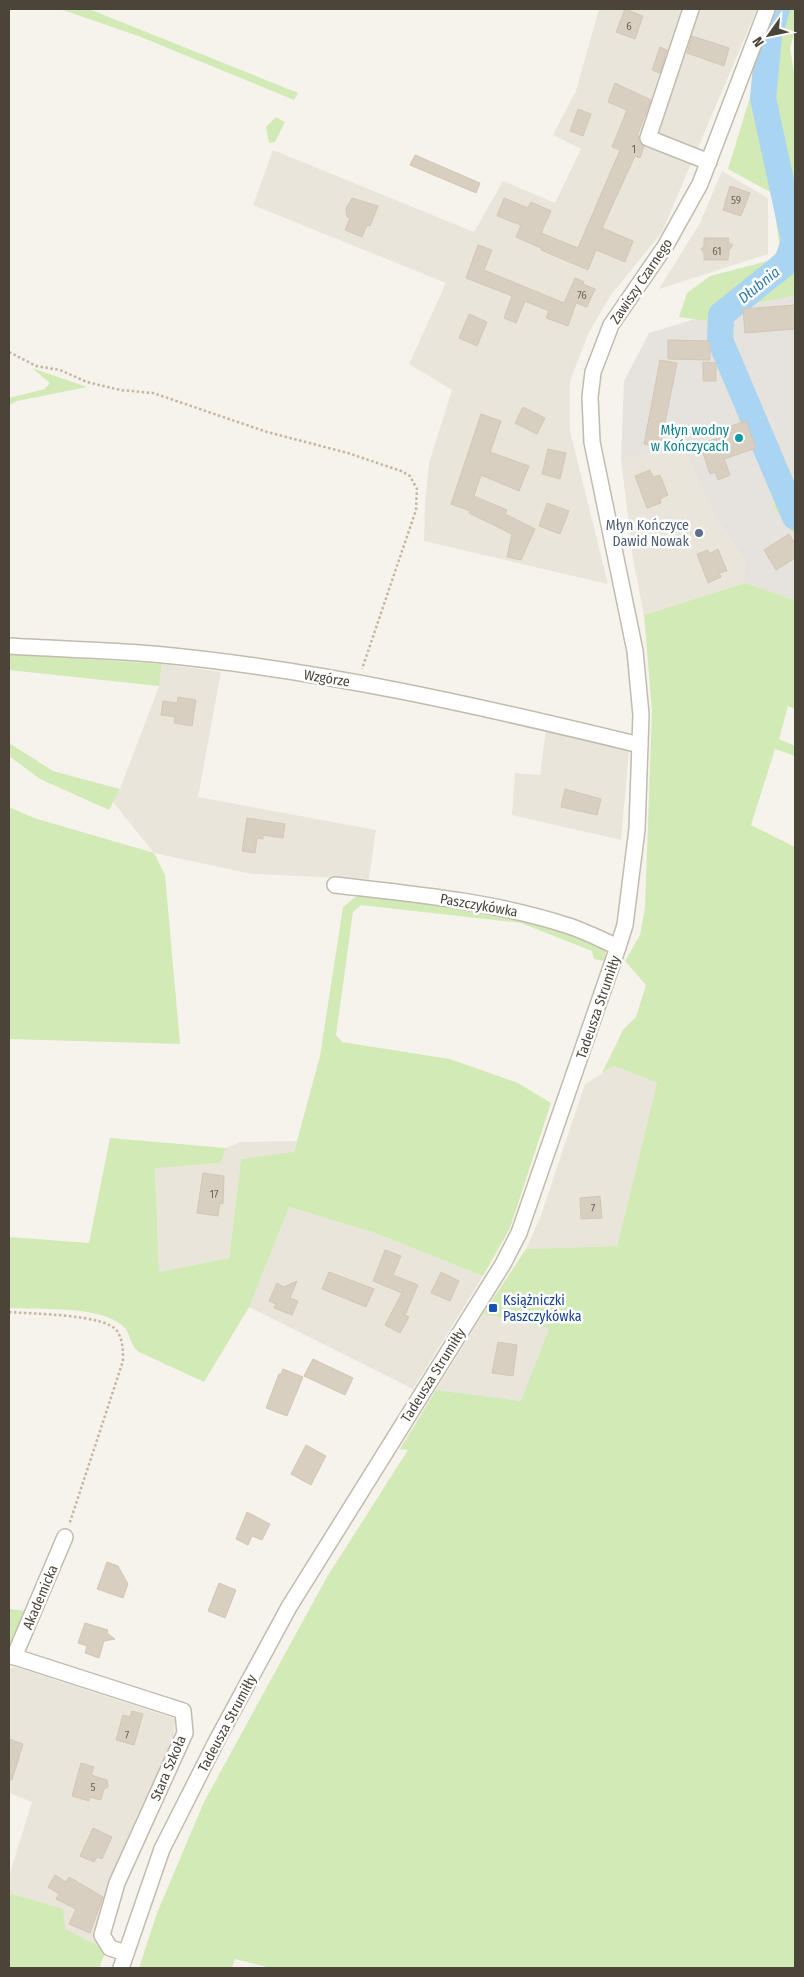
<svg xmlns="http://www.w3.org/2000/svg" width="804" height="1977" viewBox="0 0 804 1977" font-family="'Fira Sans Condensed',sans-serif">
	<style>
		.residential { fill: #eae5da }
		.industrial { fill: #e6e2dd }
		.green { fill: #d2eab5 }
		.lines { fill: none; stroke-linecap: round; stroke-linejoin: round }
		.river { stroke: #a9d4f2; stroke-width: 26 }
		.building { fill: #d8cfc1; stroke: #d3c7b4 }
		.minor-casing { stroke: #c2bbae; stroke-width: 18 }
		.path { stroke: #c4b79f; stroke-width: 2.5; stroke-dasharray: 2.5 2.5; stroke-linecap: butt }
		.minor { stroke: #fff; stroke-width: 15 }
		.culture-dot { fill: #0f9aa8; stroke: #fff; stroke-width: 2 }
		.service-dot { fill: #5c6f8a; stroke: #fff; stroke-width: 2 }
		.transit-dot { fill: #1a4fb4; stroke: #fff; stroke-width: 2 }
		.labels { text-anchor: middle; stroke-width: 5; stroke-linejoin: round; paint-order: stroke }
		.number-label { font-size: 11px; fill: #6e675b }
		.street-label { font-size: 14px; fill: #4b4439; stroke: #fff }
		.culture-label { font-size: 14px; fill: #0d838f; stroke: #fff; text-anchor: end }
		.service-label { font-size: 14px; fill: #4e5e75; stroke: #fff; text-anchor: end }
		.transit-label { font-size: 14px; fill: #164399; stroke: #fff; text-anchor: start }
		.water-label { font-size: 15px; font-style: italic; fill: #2e7ab2; stroke: #fff }
	</style>
	<rect width="100%" height="100%" fill="#f6f3ec"/>
	<!-- residential -->
	<g class="residential">
		<path d="M599 9H757L662 232 610 296 588 334 570 381V431L608 584 424 541 425 503 429 463 452 390 409 364 446 283 253 205 273 150 474 232 503 181 555 203 581 149 553 135 576 91Z"/>
		<path d="M722 171 768 198V254L659 289 700 223Z"/>
		<path d="M683 447 711 509 745 561V583L644 615 633 559 621 459Z"/>
		<path d="M162 664 221 672 198 797 376 830 369 879 252 874 154 853 113 802 120 789 159 686Z"/>
		<path d="M546 729 629 751 621 840 512 815 515 773 540 775Z"/>
		<path d="M615 1066 657 1083 617 1246 526 1249 540 1218 585 1084Z"/>
		<path d="M297 1141 293 1153 241 1159 229 1258 159 1272 155 1167 220 1163 226 1148 240 1142Z"/>
		<path d="M289 1207 375 1233 483 1276 413 1389 249 1307Z"/>
		<path d="M483 1314 549 1328 521 1401 436 1390Z"/>
		<path d="M15 1667 176 1719 172 1743 119 1857 97 1945 106 1950 99 1968H9V1876L32 1802 9 1793V1668Z"/>
	</g>
	<!-- industrial -->
	<path class="industrial" d="M795 293V500L772 505 795 536V600L745 583V561L711 509 683 447 621 459 624 381 649 333 735 307 793 296Z"/>
	<!-- green -->
	<g class="green">
		<path d="M60 9H89L298 93 294 100 141 37Z"/>
		<path d="M777 9H795V30L790 48 795 79V293L793 296 736 307 726 325 770 428 753 436 707 321 679 317 687 293 710 276 768 261 780 249 772 193 728 169Z"/>
		<path d="M276 117 285 122 275 142 269 143 266 127Z"/>
		<path d="M32 368 87 387 17 401 9 405V398L45 389 50 383Z"/>
		<path d="M795 500V536L772 505Z"/>
		<path d="M745 583 795 600V709L788 706 779 739 795 746V756L775 749 751 825 795 847V1968H271L235 1959 232 1968H139L157 1913 204 1802 327 1577 408 1450 400 1449 436 1390 521 1401 549 1328 483 1314 526 1249 617 1246 657 1083 615 1066 602 1073 623 1030 636 1017 646 985 625 961 640 935 645 908 652 711 644 615Z"/>
		<path d="M9 654 162 664 159 686 9 670Z"/>
		<path d="M9 743 53 771 120 789 109 810 40 779 9 756Z"/>
		<path d="M9 807 34 818 154 853 165 875 180 1044 9 1039Z"/>
		<path d="M358 895C430 898 546 909 606 951L604 961 594 959 592 951 521 923 361 905 353 912 336 1035 342 1042 450 1059 518 1083 551 1103 510 1228 483 1276 375 1233 289 1207 249 1307 204 1382 139 1352C129 1345 131 1333 123 1326 99 1305 40 1310 9 1308V1237L89 1243 110 1138 226 1148 220 1163 155 1168 159 1272 229 1258 241 1159 294 1152 320 1056 343 907Z"/>
		<path d="M9 1609 28 1611 14 1645 9 1649Z"/>
		<path d="M9 1893 63 1909 65 1929 106 1950 99 1968H14L9 1966Z"/>
	</g>
	<g class="lines">
		<!-- river -->
		<path class="river" d="M777 9 769 35 763 98 794 241 787 262 721 315 720 340 795 517"/>
	</g>
	<!-- building -->
	<g class="building">
		<path d="M625 9 643 16 635 39 616 32Z"/>
		<path d="M692 36 729 48 724 66 687 53Z"/>
		<path d="M660 47 667 50 660 73 652 70Z"/>
		<path d="M615 83 651 100 637 136H639L638 141 644 146 640 158 635 156 602 228 633 241 625 262 596 250 588 270 541 250V248L516 237 521 225 497 216 504 198 528 208 531 202 551 211 541 233 578 248 620 150 612 147 627 110 608 102Z"/>
		<path d="M578 109 591 114 583 136 570 131Z"/>
		<path d="M415 155 480 183 476 193 410 165Z"/>
		<path d="M730 186 750 193 741 216 723 210Z"/>
		<path d="M352 198 378 206 370 226 367 225 362 237 345 230 350 218 347 217 346 208Z"/>
		<path d="M704 238H729L728 242 733 245 729 250 728 260H704V253L701 249 704 246Z"/>
		<path d="M478 245 492 250 484 270 564 303 575 278 584 282 583 284 595 289 587 307 576 303 568 326 546 318 549 311 525 301 516 323 504 318 512 296 466 278Z"/>
		<path d="M795 305V329L745 333 743 309Z"/>
		<path d="M469 314 487 322 477 346 459 338Z"/>
		<path d="M668 340 710 341V360L668 359Z"/>
		<path d="M660 360 677 363 660 447 644 444Z"/>
		<path d="M703 362 716 363V381H703Z"/>
		<path d="M523 407 545 418 537 434 515 423Z"/>
		<path d="M481 414 501 421 490 452 529 466 519 491 481 475 474 496 507 510 505 514 535 529 521 560 507 557 512 534 469 513 470 511 451 504Z"/>
		<path d="M746 421 756 448 724 459 730 475 718 480 715 472 710 474 700 444 724 436 722 429Z"/>
		<path d="M548 449 566 453 560 479 542 474Z"/>
		<path d="M650 470 653 477 660 475 668 495 660 499 661 503 647 508 635 476Z"/>
		<path d="M547 503 569 511 560 534 539 526Z"/>
		<path d="M789 534 795 544V558L776 570 764 550Z"/>
		<path d="M718 549 727 571 719 573 721 577 708 583 697 554 708 550 709 554Z"/>
		<path d="M178 697 196 700 192 726 174 723 175 717 161 715 163 701 177 703Z"/>
		<path d="M565 789 601 799 597 815 561 807Z"/>
		<path d="M247 818 285 824 283 838 263 835V839L257 838 255 853 242 851Z"/>
		<path d="M203 1173 224 1176 223 1204 220 1203 218 1216 197 1213Z"/>
		<path d="M600 1196 602 1218 581 1219 580 1198Z"/>
		<path d="M385 1250 401 1256 393 1275 418 1285 405 1315 409 1317 400 1333 385 1325 402 1293 373 1281Z"/>
		<path d="M329 1272 374 1289 366 1307 322 1289Z"/>
		<path d="M441 1272 459 1281 450 1301 431 1293Z"/>
		<path d="M297 1281 290 1298 298 1301 292 1315 274 1308 276 1304 269 1301 277 1283 284 1287Z"/>
		<path d="M498 1342 517 1345 513 1376 492 1373Z"/>
		<path d="M313 1359 353 1378 345 1395 304 1376Z"/>
		<path d="M283 1369 303 1377 287 1416 266 1408 279 1374H281Z"/>
		<path d="M306 1445 326 1456 311 1485 291 1474Z"/>
		<path d="M247 1512 270 1524 262 1540 252 1536 248 1545 236 1539Z"/>
		<path d="M107 1562 118 1566 128 1584 123 1598 97 1589Z"/>
		<path d="M219 1583 236 1590 225 1618 208 1611Z"/>
		<path d="M85 1623 108 1630 107 1633 115 1639 104 1641 99 1658 85 1653 87 1646 78 1643Z"/>
		<path d="M132 1711 143 1714 134 1745 116 1740 123 1715 130 1717Z"/>
		<path d="M9 1739 23 1744 12 1780H9Z"/>
		<path d="M81 1763 94 1767 91 1775 107 1780 108 1787 104 1789 101 1800 90 1797 89 1801 72 1796Z"/>
		<path d="M93 1828 112 1837 102 1859 97 1857 94 1862 80 1856Z"/>
		<path d="M55 1875 66 1882 69 1877 103 1897 90 1933 69 1924 76 1909 56 1899 59 1894 48 1887Z"/>
	</g>
	<g class="lines">
		<!-- minor casing -->
		<g class="minor-casing">
			<g id="minor">
				<path d="M691 9 648 138 709 162"/>
				<path d="M9 646C57 649 105 650 153 654 317 669 480 706 640 745"/>
				<path d="M335 885C413 894 493 901 569 926 585 931 602 940 618 947"/>
				<path d="M9 1655 183 1711 185 1733 117 1883 102 1935 110 1948 126 1953"/>
				<path d="M14 1657 65 1537"/>
				<path d="M121 1968 162 1849 217 1740 289 1607 503 1264 519 1233 618 947 625 925 637 829 641 715 635 651 592 442 590 397 593 372 611 325 666 245 700 184 767 9"/>
			</g>
		</g>
		<!-- path -->
		<g class="path">
			<path d="M9 352 36 366 60 370 87 382 120 390 153 393 267 432 348 453 401 471 410 476 417 489 416 510 362 669"/>
			<path d="M9 1312C31 1314 106 1314 117 1331 123 1340 123 1350 123 1361L69 1525"/>
		</g>
		<!-- minor -->
		<use href="#minor" class="minor"/>
	</g>
	<!-- markers -->
	<circle class="culture-dot" cx="739" cy="438" r="5"/>
	<circle class="service-dot" cx="699" cy="533" r="5"/>
	<rect class="transit-dot" x="488" y="1303" width="10" height="10" rx="2.5"/>
	<g class="labels">
		<!-- number labels -->
		<g class="number-label">
			<text x="629" y="30">6</text>
			<text x="634" y="153">1</text>
			<text x="736" y="204">59</text>
			<text x="717" y="255">61</text>
			<text x="582" y="299">76</text>
			<text x="214" y="1198">17</text>
			<text x="593" y="1212">7</text>
			<text x="127" y="1739">7</text>
			<text x="93" y="1791">5</text>
		</g>
		<!-- street labels -->
		<g class="street-label">
			<text transform="translate(641 281) rotate(-56)" y="5">Zawiszy Czarnego</text>
			<text transform="translate(327 678) rotate(9)" y="5">Wzgórze</text>
			<text transform="translate(479 905) rotate(10)" y="5">Paszczykówka</text>
			<text transform="translate(598 1007) rotate(-71)" y="5">Tadeusza Strumiłły</text>
			<text transform="translate(433 1375) rotate(-58)" y="5">Tadeusza Strumiłły</text>
			<text transform="translate(40 1597) rotate(-67)" y="5">Akademicka</text>
			<text transform="translate(227 1723) rotate(-62)" y="5">Tadeusza Strumiłły</text>
			<text transform="translate(168 1768) rotate(-67)" y="5">Stara Szkoła</text>
		</g>
		<!-- culture labels -->
		<g class="culture-label">
			<text x="729" y="435">Młyn wodny<tspan x="729" dy="16">w Kończycach</tspan></text>
		</g>
		<!-- service labels -->
		<g class="service-label">
			<text x="689" y="530">Młyn Kończyce<tspan x="689" dy="16">Dawid Nowak</tspan></text>
		</g>
		<!-- transit labels -->
		<g class="transit-label">
			<text x="503" y="1305">Książniczki<tspan x="503" dy="16">Paszczykówka</tspan></text>
		</g>
		<!-- water labels -->
		<g class="water-label">
			<text transform="translate(759 285) rotate(-39)" y="5">Dłubnia</text>
		</g>
	</g>
	<!-- border -->
	<rect width="804" height="1977" fill="none" stroke="#4b4439" stroke-width="20"/>
	<!-- north arrow -->
	<g transform="translate(769 35) rotate(237)" stroke="#ffffff" stroke-width="4" paint-order="stroke">
	<path d="M0-4L9 19L0 12L-9 19Z" fill="#4b4439"/>
	<text y="-8" font-size="14" font-weight="bold" text-anchor="middle" fill="#4b4439">N</text>
	</g>
</svg>
